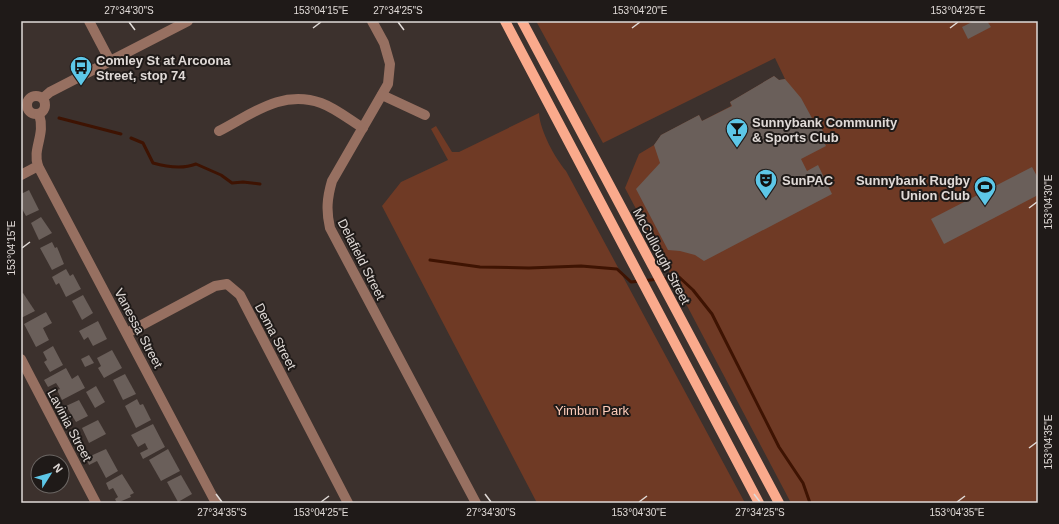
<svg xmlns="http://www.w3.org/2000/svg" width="1059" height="524" viewBox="0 0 1059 524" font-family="Helvetica,sans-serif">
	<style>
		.green { fill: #6f3a25 }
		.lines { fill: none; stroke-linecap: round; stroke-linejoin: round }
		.stream { stroke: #3e1302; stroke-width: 3 }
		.building { fill: #6a5f5a }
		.minor { stroke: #977061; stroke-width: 10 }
		.major { stroke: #faaa8c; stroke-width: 10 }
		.ticks { fill: none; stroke: #e0dad7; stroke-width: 1.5 }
		.labels { text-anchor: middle; stroke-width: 4; stroke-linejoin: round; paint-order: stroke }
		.poi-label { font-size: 13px; font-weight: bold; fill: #e0dad7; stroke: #1f1a18; text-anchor: start }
		.street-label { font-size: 13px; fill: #e0dad7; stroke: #1f1a18 }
		.park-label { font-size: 13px; fill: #fdccba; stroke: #1f1a18 }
		.neatline { fill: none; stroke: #e0dad7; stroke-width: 1.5 }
		.ticks-label { font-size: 10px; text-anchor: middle; fill: #e0dad7 }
	</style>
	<rect width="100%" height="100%" fill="#3c312d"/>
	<!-- green -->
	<g class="green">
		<path d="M536 21H1038V503H791L625 188 639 154 654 145 661 135 699 115 702 121 731 106 730 102 774 76 779 80 785 79 775 58 603 143Z"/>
		<path d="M539 113C540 131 555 158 566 171L745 503H537L382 206 401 182 448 160 431 129 436 126 452 152H459Z"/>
	</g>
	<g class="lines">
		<!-- stream -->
		<g class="stream">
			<path d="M59 118 121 134"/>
			<path d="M131 138 143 143 153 163C167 167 183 169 196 164L221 175 232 183 243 182 260 184"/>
			<path d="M430 260 480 267 529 268 581 266 617 269 631 282 679 277 693 290 712 314 779 447 803 483 810 503"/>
		</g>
	</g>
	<!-- building -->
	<g class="building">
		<path d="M974 21H987L991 27 968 39 962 27Z"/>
		<path d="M774 76 779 80 785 79 801 98 813 120 817 118 826 138 823 140 826 146 801 159 807 171 818 165 832 194 704 261 695 255 680 251 668 250 636 189 660 163 654 145 661 135 699 115 702 121 732 106 730 102Z"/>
		<path d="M1032 167 1038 178V195L944 244 931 219Z"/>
		<path d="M29 190 39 210 26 216 21 207V194Z"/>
		<path d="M41 217 52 233 39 240 31 223Z"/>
		<path d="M52 242 55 248 57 247 64 264 52 270 40 248Z"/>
		<path d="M66 269 70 276 73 274 81 289 66 297 59 283 56 285 52 277Z"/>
		<path d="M23 293 35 311 21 318V294Z"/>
		<path d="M83 295 93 313 82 320 72 301Z"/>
		<path d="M46 312 52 323 43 328 49 340 36 347 24 324Z"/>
		<path d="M98 321 107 339 93 346 88 337 84 340 79 331Z"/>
		<path d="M53 346 63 365 50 372 44 362 47 360 43 352Z"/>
		<path d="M112 350 122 368 104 378 98 368 101 366 97 358Z"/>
		<path d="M89 355 94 363 85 367 81 359Z"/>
		<path d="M66 368 72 379 78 375 85 388 62 400 57 390 60 389 56 383 48 387 44 380Z"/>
		<path d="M125 374 136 394 123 400 113 380Z"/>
		<path d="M96 386 105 402 95 408 86 392Z"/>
		<path d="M137 399 140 405 143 404 151 420 136 428 125 406Z"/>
		<path d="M79 400 88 416 76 422 66 406Z"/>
		<path d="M98 420 106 434 89 443 82 428Z"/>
		<path d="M153 424 165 447 143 459 140 453 148 449 145 443 138 447 131 435Z"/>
		<path d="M106 449 118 471 106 478 97 461 89 465 86 458Z"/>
		<path d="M168 449 180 471 161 481 149 460Z"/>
		<path d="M122 474 134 493 130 495 131 497 117 503 115 499 118 497 113 488 109 490 106 483Z"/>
		<path d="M181 475 192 494 178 502 167 482Z"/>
	</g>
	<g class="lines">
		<!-- minor -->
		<g class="minor">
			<path d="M89 21 110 61"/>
			<path d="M372 21 384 43 390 64 388 84 332 181C327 198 326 211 330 228L476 503"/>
			<path d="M382 95 425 115"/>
			<circle cx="36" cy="105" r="9"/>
			<path d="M43 98 50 92 188 21"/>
			<path d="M219 131C252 114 282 89 321 103 335 108 350 120 363 128"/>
			<path d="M38 166 216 503"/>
			<path d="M21 175 38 166C32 148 46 135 39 114"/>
			<path d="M127 333 215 286 227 284 240 295 348 503"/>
			<path d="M21 359 96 503"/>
		</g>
		<!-- major -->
		<g class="major">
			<path d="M505 21 759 503"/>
			<path d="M522 21 779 503"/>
		</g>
	</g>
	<!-- ticks -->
	<path class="ticks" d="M129 22 135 30M398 22 404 30M313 28 321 22M632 28 640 22M950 28 958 22M1029 208 1037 202M22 248 30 242M1029 448 1037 442M216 494 222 502M485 494 491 502M754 494 760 502M321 502 329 496M639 502 647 496M957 502 965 496"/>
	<!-- icons -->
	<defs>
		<g id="bus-pin" transform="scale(1.15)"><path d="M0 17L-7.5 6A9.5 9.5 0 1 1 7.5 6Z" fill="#5dc7e8" stroke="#1f1a18"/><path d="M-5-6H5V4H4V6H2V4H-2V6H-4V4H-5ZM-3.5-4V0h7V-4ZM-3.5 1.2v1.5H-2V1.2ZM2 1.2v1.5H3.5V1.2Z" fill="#111"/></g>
		<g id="bar-pin" transform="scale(1.15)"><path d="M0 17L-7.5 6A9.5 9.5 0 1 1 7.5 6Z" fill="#5dc7e8" stroke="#1f1a18"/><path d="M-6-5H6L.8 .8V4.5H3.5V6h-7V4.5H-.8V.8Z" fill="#111"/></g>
		<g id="theatre-pin" transform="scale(1.15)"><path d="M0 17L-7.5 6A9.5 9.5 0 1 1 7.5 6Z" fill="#5dc7e8" stroke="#1f1a18"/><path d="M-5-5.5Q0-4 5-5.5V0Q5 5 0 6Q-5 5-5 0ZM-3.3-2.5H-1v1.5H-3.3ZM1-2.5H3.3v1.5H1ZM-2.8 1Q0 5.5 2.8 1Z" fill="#111"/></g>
		<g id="stadium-pin" transform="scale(1.15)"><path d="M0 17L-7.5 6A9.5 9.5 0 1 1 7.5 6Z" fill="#5dc7e8" stroke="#1f1a18"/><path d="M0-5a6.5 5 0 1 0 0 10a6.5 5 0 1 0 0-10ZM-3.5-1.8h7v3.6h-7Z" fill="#111"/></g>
	</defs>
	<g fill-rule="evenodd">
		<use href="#bus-pin" x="81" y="67"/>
		<use href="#bar-pin" x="737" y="129"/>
		<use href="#theatre-pin" x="766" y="180"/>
		<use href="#stadium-pin" x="985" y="187"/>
	</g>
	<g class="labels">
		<!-- poi labels -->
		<g class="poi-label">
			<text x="96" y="65">Comley St at Arcoona<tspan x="96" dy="15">Street, stop 74</tspan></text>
			<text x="752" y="127">Sunnybank Community<tspan x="752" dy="15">&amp; Sports Club</tspan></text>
			<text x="782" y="185">SunPAC</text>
			<text x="970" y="185" text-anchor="end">Sunnybank Rugby<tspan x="970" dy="15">Union Club</tspan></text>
		</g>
		<!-- street labels -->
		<g class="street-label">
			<text transform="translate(662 256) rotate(62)" y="5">McCullough Street</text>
			<text transform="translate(362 259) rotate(63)" y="5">Delafield Street</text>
			<text transform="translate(139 328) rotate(62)" y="5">Vanessa Street</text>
			<text transform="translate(276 336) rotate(62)" y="5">Dema Street</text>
			<text transform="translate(70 425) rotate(62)" y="5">Lavinia Street</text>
		</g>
		<!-- park labels -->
		<g class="park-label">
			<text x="592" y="415">Yimbun Park</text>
		</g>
	</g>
	<!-- border -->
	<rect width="1059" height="524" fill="none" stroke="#1f1a18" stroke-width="44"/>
	<!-- north arrow -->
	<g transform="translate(50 474) rotate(53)"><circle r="19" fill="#1f1a18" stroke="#6c6764"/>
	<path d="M0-3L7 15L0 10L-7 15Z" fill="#5dc7e8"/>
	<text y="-6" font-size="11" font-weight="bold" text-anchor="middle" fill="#e0dad7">N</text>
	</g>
	<rect x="22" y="22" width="1015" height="480" class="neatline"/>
	<g class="ticks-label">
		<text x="129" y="14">27°34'30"S</text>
		<text x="321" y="14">153°04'15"E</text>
		<text x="398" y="14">27°34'25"S</text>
		<text x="640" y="14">153°04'20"E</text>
		<text x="958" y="14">153°04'25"E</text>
		<text transform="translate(1048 202) rotate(-90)" y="4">153°04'30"E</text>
		<text transform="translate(11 248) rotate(-90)" y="4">153°04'15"E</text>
		<text transform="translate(1048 442) rotate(-90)" y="4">153°04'35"E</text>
		<text x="222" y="516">27°34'35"S</text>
		<text x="321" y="516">153°04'25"E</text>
		<text x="491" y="516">27°34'30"S</text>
		<text x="639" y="516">153°04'30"E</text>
		<text x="760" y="516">27°34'25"S</text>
		<text x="957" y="516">153°04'35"E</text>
	</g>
</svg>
